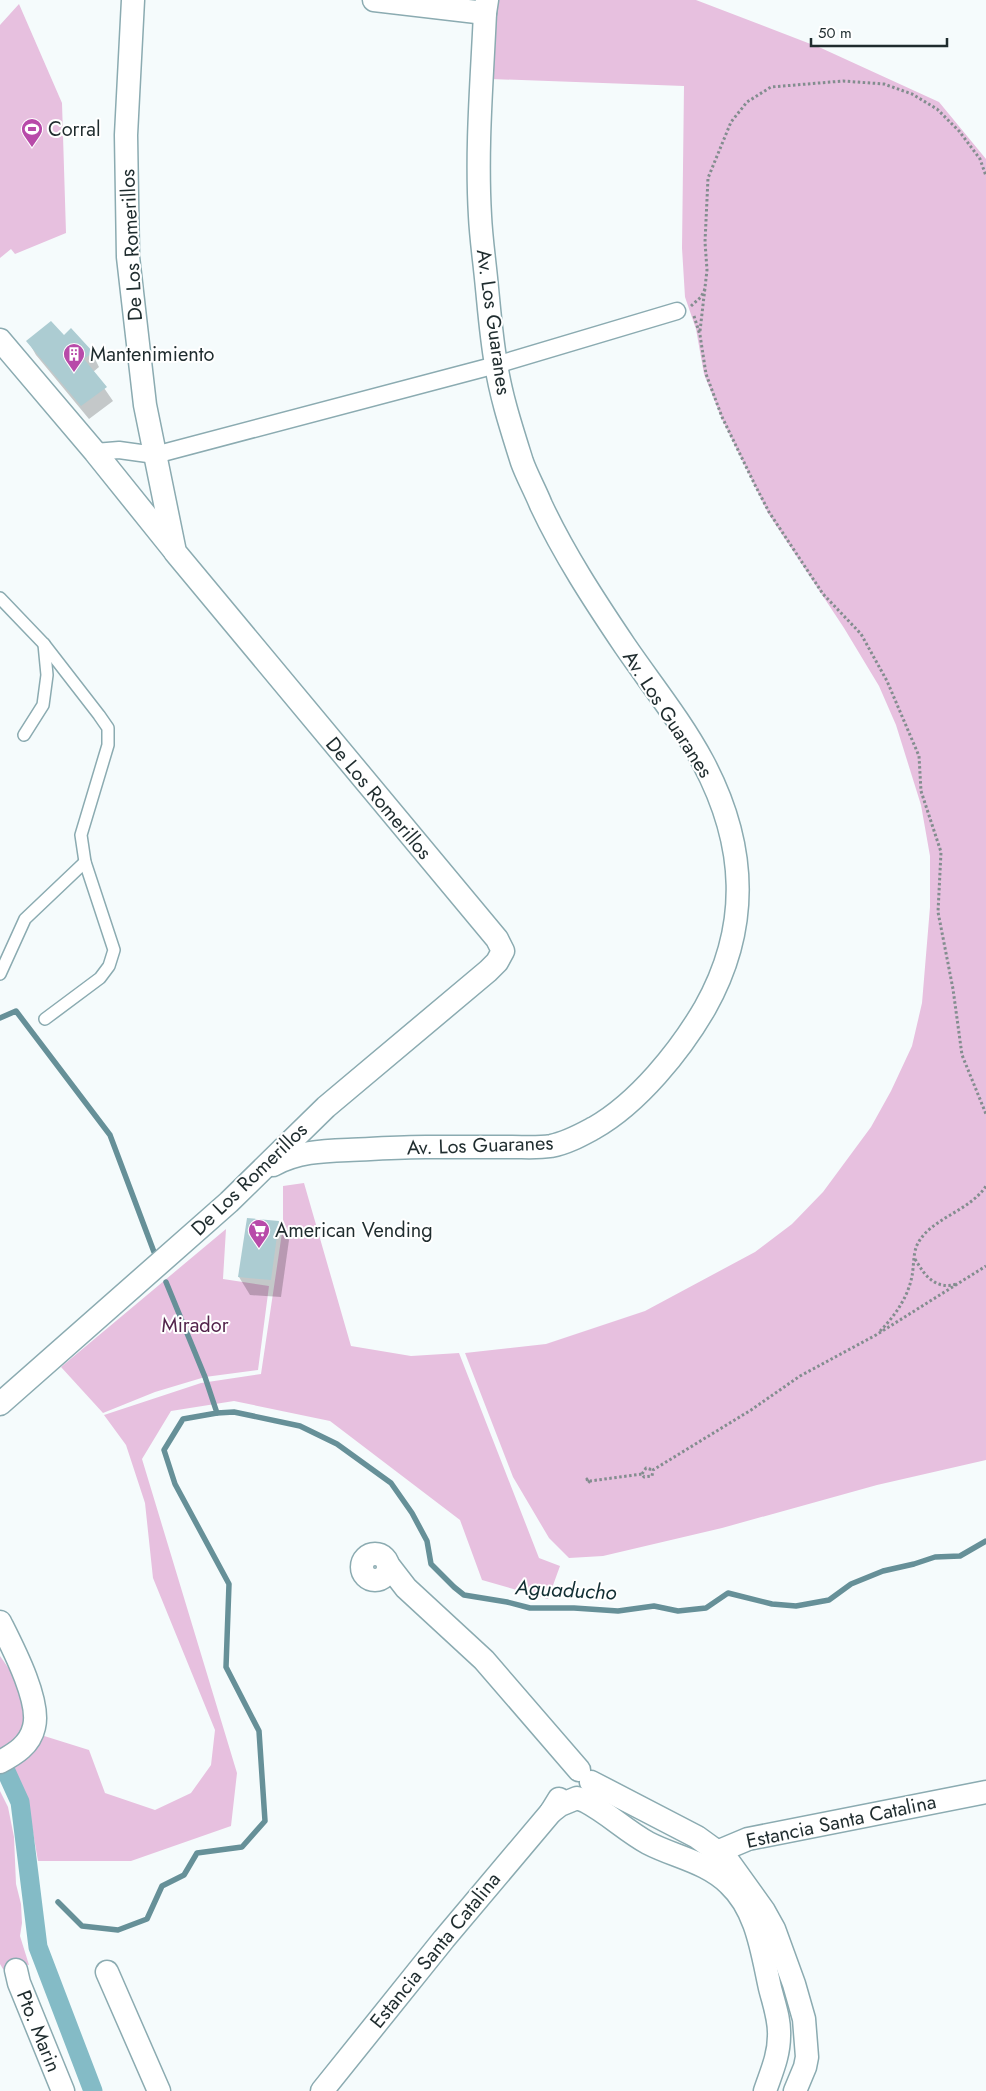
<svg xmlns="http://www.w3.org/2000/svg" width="986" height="2091" viewBox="0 0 986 2091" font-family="Jost,sans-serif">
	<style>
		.green { fill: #e7c0df }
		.shadow { fill: #0003 }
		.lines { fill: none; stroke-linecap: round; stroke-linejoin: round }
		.stream { stroke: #669098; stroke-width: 5.5 }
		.canal { stroke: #84bbc6; stroke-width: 19 }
		.building { fill: #acccd2 }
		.service-casing { stroke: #8babb1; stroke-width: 14 }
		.pedestrian-casing { stroke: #8babb1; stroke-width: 19 }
		.minor-casing { stroke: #8babb1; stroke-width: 25 }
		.path { stroke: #838d8f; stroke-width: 3; stroke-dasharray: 2.5 2.5; stroke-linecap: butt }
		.service { stroke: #fff; stroke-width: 11 }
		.pedestrian { stroke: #fff; stroke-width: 16 }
		.minor { stroke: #fff; stroke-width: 22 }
		.labels { text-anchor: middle; stroke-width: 4; stroke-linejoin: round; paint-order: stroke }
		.poi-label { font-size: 20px; fill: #1f2c2e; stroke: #fff; text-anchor: start }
		.street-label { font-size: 20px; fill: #1f2c2e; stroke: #fff }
		.park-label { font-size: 20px; fill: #53244c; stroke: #fff }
		.water-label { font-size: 21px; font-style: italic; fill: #112e33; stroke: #fff }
	</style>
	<rect width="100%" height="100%" fill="#f5fbfc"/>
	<!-- green -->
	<g class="green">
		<path d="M497 0H696L821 48 939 102 986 159V1460L877 1485 722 1528 603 1556 569 1558 549 1538 513 1477 465 1353 546 1344 645 1311 755 1252 792 1224 823 1192 871 1127 891 1091 912 1046 922 1003 930 907V856L921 805 896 725 879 686 844 628 768 513 722 419 704 374 696 329 685 297 682 248 684 86 491 79Z"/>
		<path d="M19 4 62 103 66 233 15 254 11 249 0 258V25Z"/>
		<path d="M304 1183 351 1346 411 1356 459 1353 539 1558 560 1566 548 1599 482 1580 460 1520 330 1421 234 1401 171 1411 142 1459 237 1773 231 1826 131 1861H38L27 1798 12 1764 41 1735 89 1750 105 1793 155 1810 191 1793 211 1765 215 1730 153 1578 145 1503 126 1445 104 1415 201 1383 261 1374 283 1226V1186Z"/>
		<path d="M226 1229 223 1279 269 1286 258 1370 205 1377 155 1392 103 1413 61 1367Z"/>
		<path d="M0 1656 23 1689 27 1725 0 1755Z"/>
		<path d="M0 1791 8 1807 14 1837 16 1884 21 1904 22 1923 20 1936 29 1965 15 1962 9 1972 3 1969 0 1964Z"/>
	</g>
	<!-- shadow -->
	<g class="shadow">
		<path d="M71 330 92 353 99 367 93 372 113 401 89 419 36 355 28 341 64 337Z"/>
		<path d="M279 1222 289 1240 281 1297 250 1295 239 1277Z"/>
	</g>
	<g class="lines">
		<!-- stream -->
		<g class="stream">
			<path d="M0 1018 16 1011 110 1135 154 1252"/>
			<path d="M217 1413 234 1412 300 1426 337 1444 391 1483 412 1513 427 1541 431 1564 454 1587 464 1595 507 1602 530 1608H574L618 1611 654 1606 678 1611 706 1608 728 1593 772 1604 796 1606 829 1600 851 1584 883 1571 914 1564 935 1557 960 1556 986 1541"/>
			<path d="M58 1902 82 1926 118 1930 147 1919 162 1886 184 1875 197 1853 242 1847 265 1821 259 1731 226 1667 229 1584 175 1484 164 1450 183 1419 217 1413 205 1377 166 1282"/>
		</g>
		<!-- canal -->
		<path class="canal" d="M0 1758 20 1802 38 1947 93 2091"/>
	</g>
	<!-- building -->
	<g class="building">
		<path d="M51 321 64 335 71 328 93 352 84 359 107 387 81 406 26 341Z"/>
		<path d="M247 1218 279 1221 271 1280 238 1277Z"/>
	</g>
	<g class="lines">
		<!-- service casing -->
		<g class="service-casing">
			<g id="service">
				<path d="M0 598 44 644 99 715 108 728V745L81 835 85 862 114 950 109 966 100 978 45 1019"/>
				<path d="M24 735 43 705 47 675 44 644"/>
				<path d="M0 974 25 919 85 862"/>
			</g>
		</g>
		<!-- pedestrian casing -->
		<g class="pedestrian-casing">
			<path id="pedestrian" d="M95 452 119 450 155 455 496 365 677 311"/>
		</g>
		<!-- minor casing -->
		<g class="minor-casing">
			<g id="minor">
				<path d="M374 0 485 13"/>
				<path d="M0 340 95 452 173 549"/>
				<path d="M273 1165C297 1152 321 1151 348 1150 374 1149 400 1147 426 1147 455 1147 484 1147 512 1147 525 1147 538 1148 551 1146 567 1143 581 1135 594 1128 638 1103 680 1051 705 1008 751 926 747 845 703 762 681 721 651 684 625 646 594 600 564 554 541 505 535 490 527 476 522 462 512 430 501 397 496 364 491 336 489 307 486 278 484 258 481 237 480 216 476 148 482 80 485 13L487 0"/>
				<path d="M0 1404 229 1202 326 1107 488 971 497 962 503 951 497 939 175 552 145 405 128 257 126 135 133 0"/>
				<circle cx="375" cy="1567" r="13"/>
				<path d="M389 1566 406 1588 484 1660 579 1770"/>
				<path d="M0 1622C12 1646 41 1701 34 1727 30 1745 15 1754 0 1762"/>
				<path d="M591 1782 697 1837 726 1858 764 1911 774 1929 794 1984 804 2019 807 2057 805 2067 795 2091"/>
				<path d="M551 1812 560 1805 577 1798 585 1801C608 1813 626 1831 648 1843 675 1857 707 1862 729 1884 757 1910 762 1952 770 1988 774 2004 780 2020 779 2036 779 2056 771 2073 765 2091"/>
				<path d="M709 1862 717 1852 748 1839 986 1792"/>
				<path d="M16 1970 19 1983 63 2091"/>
				<path d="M107 1972 159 2091"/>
				<path d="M322 2091 444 1939 551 1812 559 1799"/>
			</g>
		</g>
		<!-- path -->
		<g class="path">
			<path d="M691 306 701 297 705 289"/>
			<path d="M694 316 700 335 706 374 722 417 755 485 769 512 823 594 861 634 887 681 919 756 921 791 941 852 938 912 953 989 962 1055 986 1114"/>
			<path d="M700 331 707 270 705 242 708 178 731 122 747 102 771 87 843 81 884 84 912 94 937 109 959 131 980 159 986 176"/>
			<path d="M915 1259C925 1276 935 1290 957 1284"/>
			<path d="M880 1331C895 1316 908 1297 912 1276 914 1266 913 1254 917 1245 930 1218 969 1212 986 1186"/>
			<path d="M642 1474 646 1468 653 1470"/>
			<path d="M590 1481 588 1483 587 1479 590 1481 642 1474 644 1477 652 1476 653 1470 751 1410 800 1376 876 1335 986 1266"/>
		</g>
		<!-- service -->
		<use href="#service" class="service"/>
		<!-- pedestrian -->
		<use href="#pedestrian" class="pedestrian"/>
		<!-- minor -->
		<use href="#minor" class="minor"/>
	</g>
	<!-- icons -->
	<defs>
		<g id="stadium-pin" transform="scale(1.125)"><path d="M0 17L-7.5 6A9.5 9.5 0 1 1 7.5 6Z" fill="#b84aa9" stroke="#fff"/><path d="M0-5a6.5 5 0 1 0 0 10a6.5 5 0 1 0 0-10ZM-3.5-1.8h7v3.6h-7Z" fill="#fff"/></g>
		<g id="building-pin" transform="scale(1.125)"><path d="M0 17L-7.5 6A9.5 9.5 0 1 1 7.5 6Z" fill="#b84aa9" stroke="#fff"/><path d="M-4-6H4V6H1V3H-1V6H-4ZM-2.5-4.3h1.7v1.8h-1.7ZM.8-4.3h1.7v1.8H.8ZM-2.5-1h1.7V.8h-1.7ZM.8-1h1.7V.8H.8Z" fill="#fff"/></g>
		<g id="supermarket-pin" transform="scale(1.125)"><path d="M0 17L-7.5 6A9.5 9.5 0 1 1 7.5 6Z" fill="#b84aa9" stroke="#fff"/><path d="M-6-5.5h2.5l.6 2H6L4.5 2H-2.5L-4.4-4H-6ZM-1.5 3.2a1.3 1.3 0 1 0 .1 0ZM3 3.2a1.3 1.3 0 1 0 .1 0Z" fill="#fff"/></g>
	</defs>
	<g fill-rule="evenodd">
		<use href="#stadium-pin" x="32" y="129"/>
		<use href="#building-pin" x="74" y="354"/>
		<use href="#supermarket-pin" x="259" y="1230"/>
	</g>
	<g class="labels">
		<!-- poi labels -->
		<g class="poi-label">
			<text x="48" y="136">Corral</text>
			<text x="90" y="361">Mantenimiento</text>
			<text x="275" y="1237">American Vending</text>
		</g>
		<!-- street labels -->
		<g class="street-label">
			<text transform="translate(131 245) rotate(-93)" y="7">De Los Romerillos</text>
			<text transform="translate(494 322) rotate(82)" y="7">Av. Los Guaranes</text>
			<text transform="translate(668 714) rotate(57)" y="7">Av. Los Guaranes</text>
			<text transform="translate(379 798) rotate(50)" y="7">De Los Romerillos</text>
			<text transform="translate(480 1145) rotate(-2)" y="7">Av. Los Guaranes</text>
			<text transform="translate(249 1179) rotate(-44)" y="7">De Los Romerillos</text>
			<text transform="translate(841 1821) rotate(-12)" y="7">Estancia Santa Catalina</text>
			<text transform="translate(435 1950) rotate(-51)" y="7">Estancia Santa Catalina</text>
			<text transform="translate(39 2031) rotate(68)" y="7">Pto. Marin</text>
		</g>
		<!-- park labels -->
		<g class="park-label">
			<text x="195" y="1332">Mirador</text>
		</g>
		<!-- water labels -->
		<g class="water-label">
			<text transform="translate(566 1590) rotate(3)" y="7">Aguaducho</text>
		</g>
	</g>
	<!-- scale -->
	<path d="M811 38v8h136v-8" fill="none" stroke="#1f2c2e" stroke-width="2.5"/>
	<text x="818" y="38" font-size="15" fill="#1f2c2e" stroke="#ffffff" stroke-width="4" paint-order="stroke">50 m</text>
</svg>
